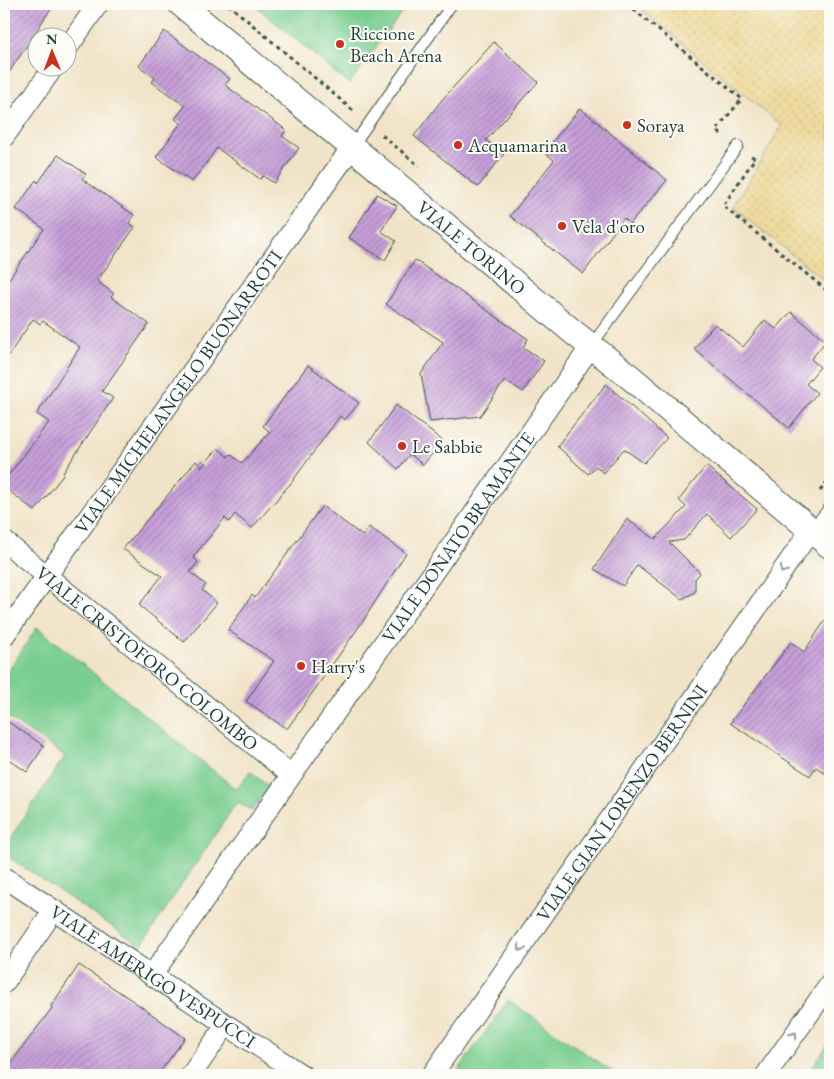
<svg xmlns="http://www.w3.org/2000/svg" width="834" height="1079" viewBox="0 0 834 1079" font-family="'EB Garamond',serif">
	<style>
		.sand { fill: url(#sand-dots); stroke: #868c69 }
		.green { fill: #7ace90; stroke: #4c8662 }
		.building { fill: url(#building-hatch) }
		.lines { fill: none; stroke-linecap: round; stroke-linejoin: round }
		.service-casing { stroke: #3e564a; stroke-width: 12 }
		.minor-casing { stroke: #3e564a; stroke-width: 22 }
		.tertiary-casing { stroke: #3e564a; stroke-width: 27 }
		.path { stroke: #3e564a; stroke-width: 3; stroke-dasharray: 4 4; stroke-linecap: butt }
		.service { stroke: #fff; stroke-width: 10 }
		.minor { stroke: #fff; stroke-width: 20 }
		.tertiary { stroke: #fff; stroke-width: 25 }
		.oneway { stroke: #8f9e9a }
		.poi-dot { fill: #c8321e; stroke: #fdfcf7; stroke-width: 2 }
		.labels { text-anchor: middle; stroke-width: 4; stroke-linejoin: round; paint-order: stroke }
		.poi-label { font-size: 19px; fill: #1f3d34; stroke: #fdfcf7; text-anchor: start }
		.street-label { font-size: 19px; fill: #1f3d34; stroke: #fdfcf7 }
	</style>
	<defs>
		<pattern id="sand-dots" width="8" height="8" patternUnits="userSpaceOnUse" patternTransform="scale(1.25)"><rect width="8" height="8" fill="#eeda9e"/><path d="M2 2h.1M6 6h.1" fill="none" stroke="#ccbc89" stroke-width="1.8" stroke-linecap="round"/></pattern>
		<pattern id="building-hatch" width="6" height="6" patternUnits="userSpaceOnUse" patternTransform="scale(1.25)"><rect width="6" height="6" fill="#c79fd9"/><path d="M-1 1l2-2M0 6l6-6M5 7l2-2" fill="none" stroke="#a183b1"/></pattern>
	</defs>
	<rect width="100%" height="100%" fill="#fdfcf7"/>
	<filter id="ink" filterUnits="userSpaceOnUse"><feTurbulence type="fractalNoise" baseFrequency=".02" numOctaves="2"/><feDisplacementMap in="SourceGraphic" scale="10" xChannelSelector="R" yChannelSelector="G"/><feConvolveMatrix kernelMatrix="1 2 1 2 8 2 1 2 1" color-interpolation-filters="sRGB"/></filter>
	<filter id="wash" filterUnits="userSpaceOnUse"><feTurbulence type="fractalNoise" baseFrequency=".0096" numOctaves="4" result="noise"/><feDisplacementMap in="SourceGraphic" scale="20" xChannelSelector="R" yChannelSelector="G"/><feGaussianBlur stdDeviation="1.12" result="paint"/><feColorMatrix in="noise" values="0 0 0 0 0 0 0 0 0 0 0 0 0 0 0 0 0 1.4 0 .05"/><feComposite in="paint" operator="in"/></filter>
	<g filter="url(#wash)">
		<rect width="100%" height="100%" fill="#f1e3c7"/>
		<!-- sand -->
		<path class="sand" d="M635 4H830V285L733 207 782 126Z"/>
		<!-- green -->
		<g class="green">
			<path d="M253 4H408L349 84Z"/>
			<path d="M37 627 237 790 250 771 269 787 252 811 237 802 141 946 4 854V847L65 756 4 715V678Z"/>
			<path d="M508 1000 617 1075H455Z"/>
			<path d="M830 1041V1075H807Z"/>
		</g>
		<g id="blocks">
			<!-- building -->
			<g class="building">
				<path d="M4 4H54L4 80Z"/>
				<path d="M164 31 230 79 225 85 286 130 282 136 299 148 274 183 263 176 260 179 217 148 192 182 156 157 181 123 175 119 185 106 152 82 155 78 139 66Z"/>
				<path d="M494 42 538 82 486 140 504 154 478 187 414 136 441 101Z"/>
				<path d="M580 108 667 180 630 224 624 218 583 274 510 216 554 160 544 152Z"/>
				<path d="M58 155 86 174 82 179 134 215 129 223 135 227 97 281 114 294 111 297 149 324 102 391 113 398 63 473 64 474 35 511 4 487V481L49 422 37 414 80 347 43 321 40 324 33 319 4 362V286L44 229 16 209 36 180 38 183Z"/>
				<path d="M377 194 397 206 381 231 396 241 385 260 349 238Z"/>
				<path d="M415 260 528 339 523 347 544 361 523 392 505 380 480 416 430 422 421 374 443 342 386 304Z"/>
				<path d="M791 312 826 341 811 359 820 367 806 384 817 393 789 428 694 349 715 324 743 347 765 320 776 329Z"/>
				<path d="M308 365 359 403 345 420 340 416 291 483 252 528 235 514 229 522 225 518 193 557 198 562 190 572 206 585 202 590 217 603 184 642 139 605 162 576 123 549 196 461 202 467 218 448 228 457 230 454 242 463 270 432 263 426Z"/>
				<path d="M606 384 667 438 644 463 624 449 603 473 596 466 588 474 557 446Z"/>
				<path d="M396 405 443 441 423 465 410 454 398 469 369 442Z"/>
				<path d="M706 466 757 509 731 537 707 514 684 540 669 542 700 573 695 579V592L682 599 637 565 623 586 594 569 627 519 655 539 686 507 679 500Z"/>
				<path d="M322 506 363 536 369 527 406 553 363 621 287 729 246 701 274 661 228 630 252 595 255 598Z"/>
				<path d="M830 613V777L816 767 810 776 730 723 791 642 804 652Z"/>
				<path d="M4 719 44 746 27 772 4 756Z"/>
				<path d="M79 965 139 1005 185 1038 158 1075H4V1072L52 1008 51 1006Z"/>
			</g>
		</g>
	</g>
	<g filter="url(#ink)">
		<use href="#blocks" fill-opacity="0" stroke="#3e564a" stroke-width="1"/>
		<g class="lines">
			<!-- service casing -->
			<g class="service-casing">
				<g id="service">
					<path d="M352 147 452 4"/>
					<path d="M591 346 738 146"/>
					<path d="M811 530 830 507"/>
				</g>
			</g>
			<!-- minor casing -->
			<g class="minor-casing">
				<g id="minor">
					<path d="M68 47 98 4"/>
					<path d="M4 137 53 68"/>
					<path id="s1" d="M4 541 291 775"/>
					<path id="s2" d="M4 636 352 147"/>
					<path id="s3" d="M4 877 302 1075"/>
					<path id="s4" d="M152 975 591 346"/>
					<path d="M4 983 54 910"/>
					<path d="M191 1075 226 1025"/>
					<path id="s5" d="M432 1075 811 530"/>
					<path d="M766 1075 830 984"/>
				</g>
			</g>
			<!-- tertiary casing -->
			<g class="tertiary-casing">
				<g id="tertiary">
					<path id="s6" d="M181 4 573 332 629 376 830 546"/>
				</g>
			</g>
			<!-- path -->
			<g class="path">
				<path d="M228 4 356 113"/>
				<path d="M627 4 742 99 716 130 724 136"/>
				<path d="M382 135 419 166"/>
				<path d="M751 156 755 158 723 206 830 293"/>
				<path d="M820 491 830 478"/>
			</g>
			<!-- service -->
			<use href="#service" class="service"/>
			<!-- minor -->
			<use href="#minor" class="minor"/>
			<!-- tertiary -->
			<use href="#tertiary" class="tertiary"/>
		</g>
		<!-- one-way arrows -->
		<defs><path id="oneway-chevron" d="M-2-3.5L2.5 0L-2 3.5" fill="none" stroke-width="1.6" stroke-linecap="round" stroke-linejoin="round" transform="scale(1.25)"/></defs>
		<g class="oneway">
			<use href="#oneway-chevron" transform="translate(783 570) rotate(125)"/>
			<use href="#oneway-chevron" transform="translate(521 948) rotate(125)"/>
			<use href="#oneway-chevron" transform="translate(794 1035) rotate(-55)"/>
		</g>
	</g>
	<!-- markers -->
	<g class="poi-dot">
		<circle cx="340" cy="44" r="5"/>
		<circle cx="627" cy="125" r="5"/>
		<circle cx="458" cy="145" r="5"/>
		<circle cx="562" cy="226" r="5"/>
		<circle cx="402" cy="446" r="5"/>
		<circle cx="301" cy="666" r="5"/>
	</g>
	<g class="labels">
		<!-- poi labels -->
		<g class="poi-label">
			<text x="350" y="40">Riccione<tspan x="350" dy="22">Beach Arena</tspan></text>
			<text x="637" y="132">Soraya</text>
			<text x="468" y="152">Acquamarina</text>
			<text x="572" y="233">Vela d'oro</text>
			<text x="412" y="453">Le Sabbie</text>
			<text x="311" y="673">Harry's</text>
		</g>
		<!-- street labels -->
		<g class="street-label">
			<text dy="7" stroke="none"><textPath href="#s6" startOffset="379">VIALE TORINO</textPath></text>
			<text dy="7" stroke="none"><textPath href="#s2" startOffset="300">VIALE MICHELANGELO BUONARROTI</textPath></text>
			<text dy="7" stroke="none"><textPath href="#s4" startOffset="534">VIALE DONATO BRAMANTE</textPath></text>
			<text dy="7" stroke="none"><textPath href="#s1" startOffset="185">VIALE CRISTOFORO COLOMBO</textPath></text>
			<text dy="7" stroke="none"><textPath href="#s5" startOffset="332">VIALE GIAN LORENZO BERNINI</textPath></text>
			<text dy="7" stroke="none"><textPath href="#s3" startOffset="179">VIALE AMERIGO VESPUCCI</textPath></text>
		</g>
	</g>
	<!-- margin -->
	<rect width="834" height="1079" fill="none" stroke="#fdfcf7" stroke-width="20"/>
	<!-- north arrow -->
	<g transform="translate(52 52) rotate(359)"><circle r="24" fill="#fdfcf7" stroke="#a4b0a9"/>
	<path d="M0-4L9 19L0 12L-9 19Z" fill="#c8321e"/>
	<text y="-8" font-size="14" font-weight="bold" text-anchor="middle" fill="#1f3d34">N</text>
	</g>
</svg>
